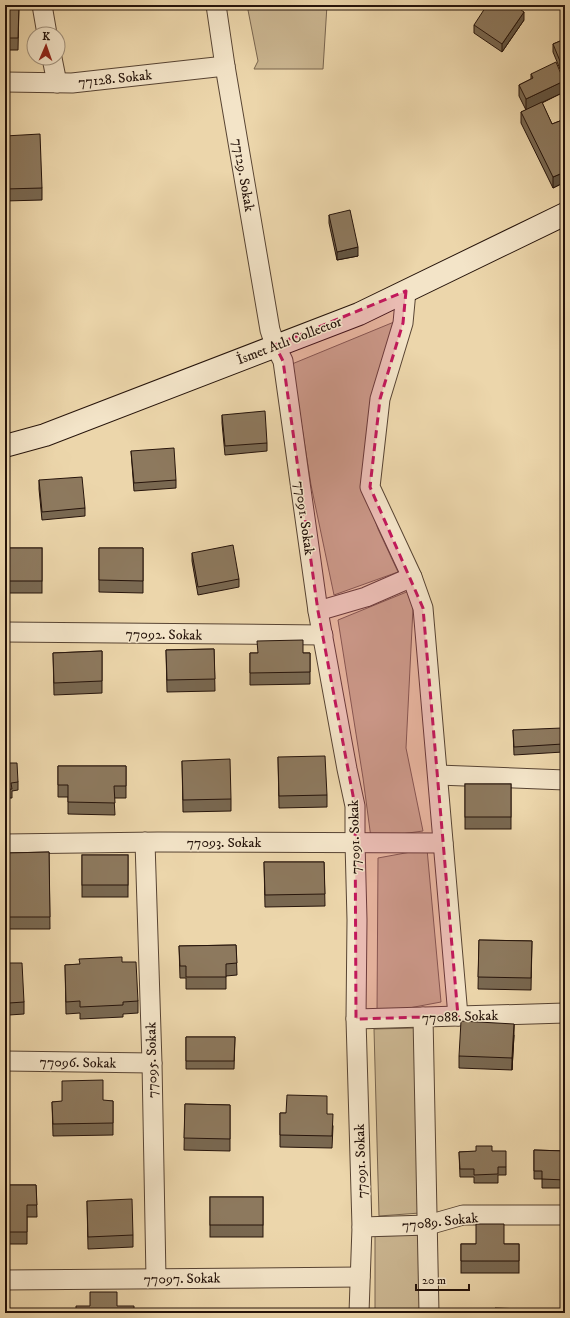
<svg xmlns="http://www.w3.org/2000/svg" width="570" height="1318" viewBox="0 0 570 1318" font-family="'IM FELL DW Pica',serif">
	<style>
		.green { fill: #cab590; stroke: #78644e }
		.lines { fill: none; stroke-linecap: round; stroke-linejoin: round }
		.street-casing { stroke: #584433; stroke-width: 21 }
		.secondary-casing { stroke: #26140b; stroke-width: 24 }
		.street { stroke: #f3e4c8; stroke-width: 19 }
		.secondary { stroke: #f3e4c8; stroke-width: 22 }
		.wall { fill: #796851; stroke: #26140b }
		.shaded-wall { fill: #635542; stroke: #26140b }
		.building { fill: #8d795e; stroke: #26140b }
		.marked { fill: #c2185b; fill-opacity: 0.2; stroke: #c2185b; stroke-width: 3; stroke-dasharray: 8 5; stroke-linejoin: round }
		.labels { text-anchor: middle; stroke-width: 3; stroke-linejoin: round; paint-order: stroke }
		.street-label { font-size: 14px; fill: #26140b; stroke: #f3e4c8 }
	</style>
	<rect width="100%" height="100%" fill="#ecd6ab"/>
	<filter id="stains"><feTurbulence type="fractalNoise" baseFrequency=".005" numOctaves="4"/><feColorMatrix values="0 0 0 0 .2 0 0 0 0 .09 0 0 0 0 .02 0 0 0 .5 -.17"/></filter>
	<radialGradient id="worn" r=".72"><stop offset=".6" stop-color="#630" stop-opacity="0"/><stop offset="1" stop-color="#630" stop-opacity=".3"/></radialGradient>
	<!-- green -->
	<g class="green">
		<path d="M247 5H327L323 69H254L258 61Z"/>
		<path d="M394 322 362 483 378 529 398 572 334 595 311 485 292 364Z"/>
		<path d="M409 591 413 608 406 748 423 831 371 838 363 778 338 620Z"/>
		<path d="M427 849 441 1002 377 1014 378 858Z"/>
		<path d="M417 1028 420 1213 379 1216 374 1029Z"/>
		<path d="M421 1235 422 1313H375V1236Z"/>
	</g>
	<g class="lines">
		<!-- street casing -->
		<g class="street-casing">
			<g id="street">
				<path d="M42 5 47 34"/>
				<path d="M216 5 225 66 270 330 275 345 283 361 318 611 347 769 355 806V842L357 920 356 1019 362 1227 359 1313"/>
				<path d="M52 58 57 83"/>
				<path d="M5 82 72 83 225 66"/>
				<path d="M406 291 403 323 380 399 370 487 412 577 423 608 458 1016"/>
				<path d="M318 611 366 597 412 577"/>
				<path d="M5 632 323 635"/>
				<path d="M438 775 565 780"/>
				<path d="M145 842 152 1063 156 1278"/>
				<path d="M5 844 158 842 443 843"/>
				<path d="M423 1017 429 1313"/>
				<path d="M356 1019 565 1013"/>
				<path d="M5 1061 152 1063"/>
				<path d="M362 1227 428 1225 463 1215H565"/>
				<path d="M5 1280 360 1277"/>
			</g>
		</g>
		<!-- secondary casing -->
		<g class="secondary-casing">
			<path id="secondary" d="M5 446 45 435 359 314 565 214"/>
		</g>
		<!-- street -->
		<use href="#street" class="street"/>
		<!-- secondary -->
		<use href="#secondary" class="secondary"/>
	</g>
	<!-- wall -->
	<g class="wall">
		<path d="M5 5H19L18 50H5Z"/>
		<path d="M524 20 502 52 474 33V25Z"/>
		<path d="M565 39 560 69 553 52V44Z"/>
		<path d="M531 74 564 92 542 103 552 124 565 119V182L553 188 521 123V112L526 110 519 96V85L531 79Z"/>
		<path d="M5 136 42 188V200L5 201Z"/>
		<path d="M329 215 358 256 337 260 329 223Z"/>
		<path d="M222 415 267 443V451L225 455 222 423Z"/>
		<path d="M131 451 176 480V488L134 491Z"/>
		<path d="M39 480 85 508V516L42 520 39 489Z"/>
		<rect x="5" y="548" width="37" height="45"/>
		<path d="M99 548H143V593L99 592Z"/>
		<path d="M192 553 239 579V587L198 595 192 561Z"/>
		<path d="M214 649 215 691 167 692 166 650Z"/>
		<path d="M102 651V693L54 695 53 653Z"/>
		<path d="M250 653H310V684L250 685Z"/>
		<path d="M513 730 563 744V752L514 755Z"/>
		<path d="M5 749 9 763 18 782V790L12 791V798H5Z"/>
		<path d="M278 757 327 795V807L279 808Z"/>
		<path d="M182 761 231 799V811L183 812Z"/>
		<path d="M58 766H126V798H114L115 815 68 814V797H58Z"/>
		<rect x="465" y="784" width="46" height="45"/>
		<path d="M49 852 50 929H8L6 853Z"/>
		<rect x="82" y="855" width="46" height="42"/>
		<path d="M264 862H324L325 906 265 907Z"/>
		<path d="M479 940 532 941 531 990 478 989Z"/>
		<path d="M236 945 237 975 226 976V989H186V978H180L179 946Z"/>
		<path d="M5 958 8 963 24 1002V1014L9 1015V1018L5 1019Z"/>
		<path d="M122 962 138 1001V1013L123 1014V1017L80 1019V1013L66 1014 65 965Z"/>
		<path d="M514 1035 512 1070 459 1068V1056Z"/>
		<path d="M186 1037H235L234 1069H186Z"/>
		<path d="M113 1101V1135L53 1136 52 1102Z"/>
		<path d="M185 1104 230 1105V1151L184 1150Z"/>
		<path d="M280 1113 327 1114 333 1126 332 1148 280 1147Z"/>
		<path d="M534 1150 565 1151V1188H542V1179H534Z"/>
		<path d="M492 1151 506 1167V1175H498V1183H474V1177H460L459 1152Z"/>
		<path d="M5 1185H36L37 1217H27V1244H5Z"/>
		<rect x="210" y="1197" width="53" height="40"/>
		<path d="M87 1201 133 1235V1247L88 1249Z"/>
		<rect x="461" y="1244" width="58" height="29"/>
	</g>
	<!-- shaded-wall -->
	<g class="shaded-wall">
		<path d="M524 12V20L502 52V44Z"/>
		<path d="M565 59V67L560 69V61Z"/>
		<path d="M564 81V92L526 110V99Z"/>
		<path d="M565 172V182L553 188V177Z"/>
		<path d="M358 247V256L337 260V252Z"/>
		<path d="M514 1024V1035L512 1070V1058Z"/>
	</g>
	<!-- building -->
	<g class="building">
		<path d="M5 5H19L18 38H5Z"/>
		<path d="M487 5H514L524 12 502 44 474 25Z"/>
		<path d="M565 39V59L560 61 553 44Z"/>
		<path d="M556 62 564 81 526 99 519 85 533 78 531 74Z"/>
		<path d="M542 102 552 124 565 119V172L553 177 521 112Z"/>
		<path d="M40 134 42 188 5 189V136Z"/>
		<path d="M350 210 358 247 337 252 329 215Z"/>
		<path d="M265 411 267 443 225 446 222 415Z"/>
		<path d="M174 448 176 480 134 483 131 451Z"/>
		<path d="M82 477 85 508 42 512 39 480Z"/>
		<path d="M233 545 239 579 198 587 192 553Z"/>
		<rect x="5" y="548" width="37" height="33"/>
		<path d="M99 548H143V581L99 580Z"/>
		<path d="M303 640V653H310V672L250 673V653H258L257 641Z"/>
		<path d="M214 649 215 679 167 680 166 650Z"/>
		<path d="M102 651V681L54 683 53 653Z"/>
		<path d="M562 728 563 744 514 747 513 730Z"/>
		<path d="M9 748V763H17L18 782 11 783 12 789 5 790V749Z"/>
		<path d="M325 756 327 795 279 796 278 757Z"/>
		<path d="M230 759 231 799 183 800 182 761Z"/>
		<path d="M58 766H126V786H114L115 803 68 802V785H58Z"/>
		<rect x="465" y="784" width="46" height="33"/>
		<path d="M564 786H565V815Z"/>
		<path d="M49 852 50 917H8L6 853Z"/>
		<rect x="82" y="855" width="46" height="30"/>
		<path d="M264 862H324L325 894 265 895Z"/>
		<path d="M479 940 532 941 531 978 478 977Z"/>
		<path d="M236 945 237 963 226 964V977H186V966H180L179 946Z"/>
		<path d="M122 957V962H136L138 1001 123 1002V1005L80 1007V1001L66 1002 65 965 80 964 79 959Z"/>
		<path d="M5 958H8V963H22L24 1002 9 1003V1006L5 1007Z"/>
		<path d="M461 1021 514 1024 512 1058 459 1056Z"/>
		<path d="M186 1037H235L234 1061H186Z"/>
		<path d="M103 1080V1100L113 1101V1123L53 1124 52 1102 62 1101V1081Z"/>
		<path d="M287 1095 327 1096V1114H333L332 1136 280 1135V1113H286Z"/>
		<path d="M185 1104 230 1105V1139L184 1138Z"/>
		<path d="M476 1146H492V1151H506V1167H498V1174L474 1175V1169H460L459 1152 476 1151Z"/>
		<path d="M534 1150 565 1151V1180L542 1179V1171H534Z"/>
		<path d="M5 1185H36L37 1205H27V1232H5Z"/>
		<rect x="210" y="1197" width="53" height="28"/>
		<path d="M132 1199 133 1235 88 1237 87 1201Z"/>
		<path d="M476 1224H504V1244H519V1261H461V1244H476Z"/>
		<path d="M90 1292H117V1306H134V1313H76V1306H90Z"/>
		<path d="M495 1308 552 1310V1313H495Z"/>
		<rect x="272" y="1311" width="55" height="2"/>
	</g>
	<!-- marked area -->
	<path class="marked" d="M406 291 403 323 380 399 370 487 423 608 458 1016 356 1019 355 806 318 611 283 361 275 345Z"/>
	<g class="labels">
		<!-- street labels -->
		<g class="street-label">
			<text transform="translate(115 78) rotate(-6)" y="5">77128. Sokak</text>
			<text transform="translate(244 175) rotate(80)" y="5">77129. Sokak</text>
			<text transform="translate(289 340) rotate(-21)" y="5">İsmet Atlı Collector</text>
			<text transform="translate(305 518) rotate(82)" y="5">77091. Sokak</text>
			<text transform="translate(164 634) rotate(1)" y="5">77092. Sokak</text>
			<text transform="translate(354 837) rotate(-92)" y="5">77091. Sokak</text>
			<text x="224" y="847">77093. Sokak</text>
			<text transform="translate(460 1016) rotate(-2)" y="5">77088. Sokak</text>
			<text transform="translate(151 1060) rotate(-91)" y="5">77095. Sokak</text>
			<text transform="translate(78 1062) rotate(1)" y="5">77096. Sokak</text>
			<text transform="translate(360 1161) rotate(-92)" y="5">77091. Sokak</text>
			<text transform="translate(440 1221) rotate(-6)" y="5">77089. Sokak</text>
			<text transform="translate(182 1278) rotate(-1)" y="5">77097. Sokak</text>
		</g>
	</g>
	<!-- margin -->
	<rect width="570" height="1318" fill="none" stroke="#ecd6ab" stroke-width="20"/>
	<rect x="6" y="6" width="558" height="1306" fill="none" stroke="#26140b" stroke-width="2"/>
	<rect x="10" y="10" width="550" height="1298" fill="none" stroke="#26140b"/>
	<!-- north arrow -->
	<g transform="translate(46 46) rotate(2)"><circle r="19" fill="#f3e4c8" stroke="#a1917c"/>
	<path d="M0-3L7 15L0 10L-7 15Z" fill="#8f2418"/>
	<text y="-6" font-size="11" font-weight="bold" text-anchor="middle" fill="#26140b">K</text>
	</g>
	<!-- scale -->
	<path d="M416 1284v6h53v-6" fill="none" stroke="#26140b" stroke-width="2"/>
	<text x="422" y="1284" font-size="12" fill="#26140b" stroke="#f3e4c8" stroke-width="3" paint-order="stroke">20 m</text>
	<rect width="100%" height="100%" filter="url(#stains)"/>
	<rect width="100%" height="100%" fill="url(#worn)"/>
</svg>
